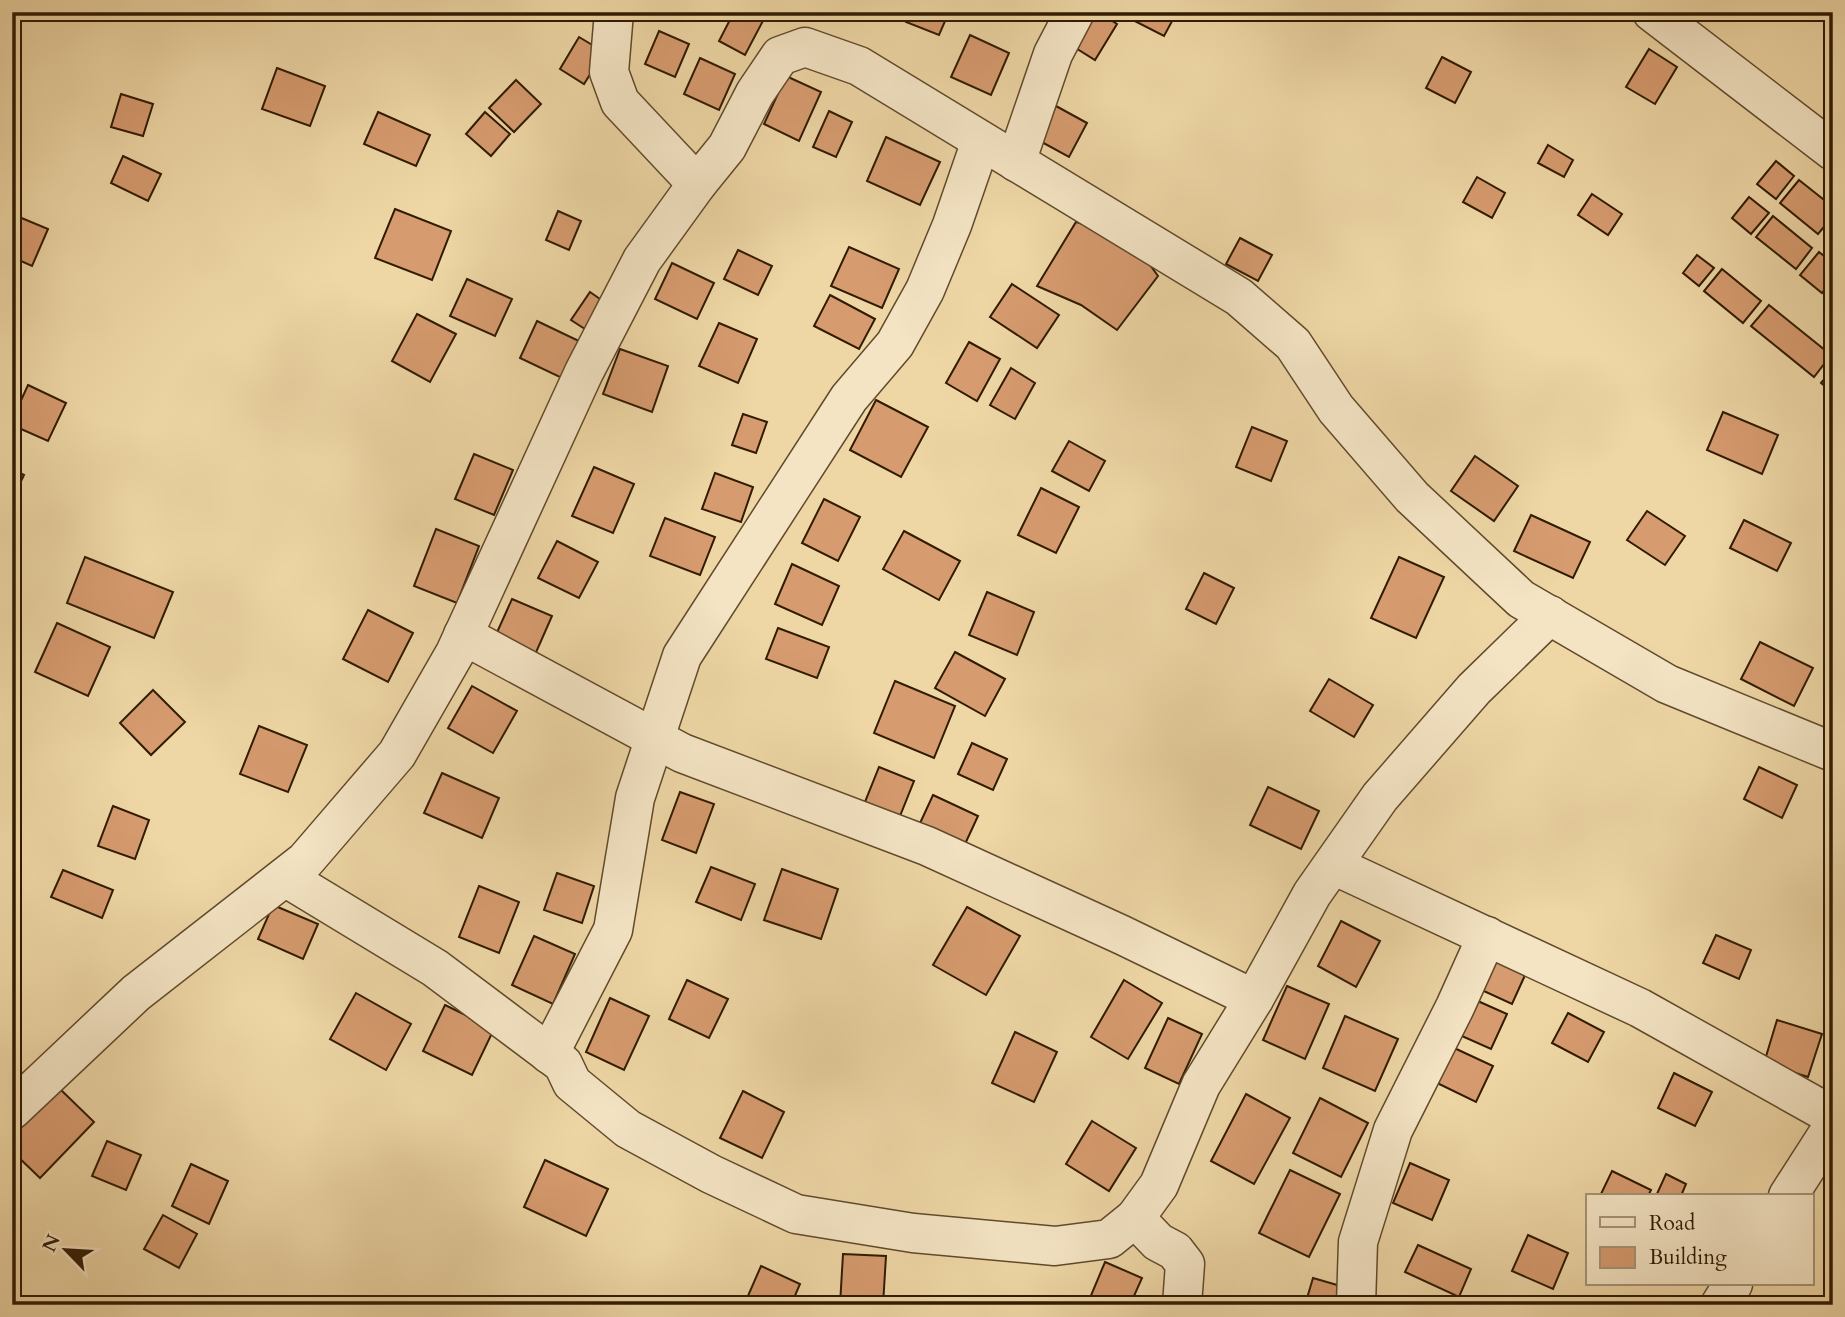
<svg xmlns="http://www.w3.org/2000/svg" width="1845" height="1317" viewBox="0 0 1845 1317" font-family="Cardo,serif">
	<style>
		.building { fill: #d69b6f; stroke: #301b03; stroke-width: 2 }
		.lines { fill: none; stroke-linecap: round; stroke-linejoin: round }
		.street-casing { stroke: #604a2c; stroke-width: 41 }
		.street { stroke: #f4e4c4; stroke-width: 38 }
	</style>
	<rect width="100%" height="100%" fill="#eed6a5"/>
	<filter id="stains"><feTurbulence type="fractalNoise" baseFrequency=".00286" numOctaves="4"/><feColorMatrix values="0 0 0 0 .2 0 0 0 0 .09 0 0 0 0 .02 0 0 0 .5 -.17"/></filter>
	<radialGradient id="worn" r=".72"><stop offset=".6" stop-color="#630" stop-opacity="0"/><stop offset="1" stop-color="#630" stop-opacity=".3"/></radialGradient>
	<!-- building -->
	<g class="building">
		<path d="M12 12H25L18 30 12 27Z"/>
		<path d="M734 12H761L766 15 745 55 719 41Z"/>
		<path d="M910 12H949L939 35 906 22Z"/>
		<path d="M1083 12H1098L1117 24 1095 60 1066 42Z"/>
		<path d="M1125 12H1177L1164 36 1123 15Z"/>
		<path d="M659 31 689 44 675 77 645 64Z"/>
		<path d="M970 35 1009 53 991 95 951 77Z"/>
		<path d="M579 37 604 52 584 84 560 69Z"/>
		<path d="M12 48 20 51 12 70Z"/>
		<path d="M1649 49 1677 67 1655 104 1626 87Z"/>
		<path d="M1442 57 1471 72 1455 103 1426 88Z"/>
		<path d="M700 58 735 74 719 110 684 94Z"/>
		<path d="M277 68 325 86 310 126 262 109Z"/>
		<path d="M786 76 821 92 799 141 764 124Z"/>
		<path d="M516 80 541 104 514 132 489 108Z"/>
		<path d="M121 94 153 104 143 136 111 127Z"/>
		<path d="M1056 106 1087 123 1069 157 1038 140Z"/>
		<path d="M829 111 852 122 836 157 813 147Z"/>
		<path d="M378 112 430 135 416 166 364 144Z"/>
		<path d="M485 112 510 134 491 156 466 134Z"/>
		<path d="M886 137 940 162 920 205 867 181Z"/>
		<path d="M1548 145 1573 160 1564 177 1538 163Z"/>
		<path d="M123 156 161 174 148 201 111 183Z"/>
		<path d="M1776 161 1794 176 1776 199 1757 184Z"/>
		<path d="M1477 177 1505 193 1492 218 1463 202Z"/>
		<path d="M1799 180 1833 207V216L1818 234 1780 203Z"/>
		<path d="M1592 194 1622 214 1608 235 1578 215Z"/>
		<path d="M1749 197 1769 213 1751 234 1732 218Z"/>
		<path d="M395 209 451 231 432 280 375 258Z"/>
		<path d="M558 211 581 221 569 250 546 240Z"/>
		<path d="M12 214 48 229 32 266 12 257Z"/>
		<path d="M1773 216 1812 248 1796 269 1756 237Z"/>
		<path d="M1076 222 1129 236 1158 276 1117 330 1081 305 1037 286Z"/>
		<path d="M1240 238 1272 255 1258 281 1226 264Z"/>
		<path d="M849 247 899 269 882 308 831 286Z"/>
		<path d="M738 250 772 266 758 295 724 279Z"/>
		<path d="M1819 252 1833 263V280L1822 293 1800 275Z"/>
		<path d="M1697 255 1714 268 1699 286 1683 273Z"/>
		<path d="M672 263 714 283 697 319 655 299Z"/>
		<path d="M1722 269 1761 301 1743 323 1704 291Z"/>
		<path d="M467 279 512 299 495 336 450 316Z"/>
		<path d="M1012 284 1059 315 1037 348 990 317Z"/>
		<path d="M590 292 610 306 591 333 571 320Z"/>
		<path d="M830 295 875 319 859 349 814 326Z"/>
		<path d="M1769 305 1831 355 1814 377 1751 326Z"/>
		<path d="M417 314 456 334 430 382 392 361Z"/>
		<path d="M537 321 581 342 564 379 520 358Z"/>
		<path d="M719 323 757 339 738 383 699 366Z"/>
		<path d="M969 342 1000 359 977 401 946 383Z"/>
		<path d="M620 349 668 366 652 412 603 394Z"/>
		<path d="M1011 368 1035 383 1015 419 990 405Z"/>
		<path d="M1833 369V393L1821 383Z"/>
		<path d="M28 385 66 403 48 441 12 425V420Z"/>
		<path d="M876 400 928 427 901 477 850 450Z"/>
		<path d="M1723 412 1778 435 1762 474 1707 450Z"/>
		<path d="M743 414 767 422 756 453 732 445Z"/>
		<path d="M1252 427 1287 441 1271 481 1236 467Z"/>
		<path d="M1069 441 1105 461 1089 491 1052 471Z"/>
		<path d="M474 454 513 470 494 515 455 499Z"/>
		<path d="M1475 456 1518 486 1494 521 1451 491Z"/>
		<path d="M594 467 634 484 613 533 572 516Z"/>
		<path d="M12 469 24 475 12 500Z"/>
		<path d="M715 473 753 487 741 522 702 509Z"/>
		<path d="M1041 488 1079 507 1056 553 1018 535Z"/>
		<path d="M824 499 860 517 838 561 802 543Z"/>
		<path d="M1647 511 1685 536 1665 565 1627 540Z"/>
		<path d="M1531 515 1590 542 1573 578 1514 551Z"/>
		<path d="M665 518 715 537 700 575 650 556Z"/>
		<path d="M1744 520 1791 543 1777 571 1730 548Z"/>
		<path d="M436 529 479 546 457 603 414 586Z"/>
		<path d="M904 531 960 561 939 600 883 569Z"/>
		<path d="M557 541 598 562 579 598 538 578Z"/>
		<path d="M85 557 173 592 154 638 67 603Z"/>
		<path d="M1399 557 1444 577 1416 638 1371 618Z"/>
		<path d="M792 564 839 586 822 625 775 604Z"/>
		<path d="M1204 573 1234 588 1216 624 1186 609Z"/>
		<path d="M987 592 1034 612 1017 655 969 635Z"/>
		<path d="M512 599 552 616 534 657 494 639Z"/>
		<path d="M368 610 413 633 388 682 343 659Z"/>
		<path d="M57 623 110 647 88 696 35 672Z"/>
		<path d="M778 628 829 647 817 678 766 659Z"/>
		<path d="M1760 642 1813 668 1794 706 1741 679Z"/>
		<path d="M955 652 1005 679 985 716 935 688Z"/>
		<path d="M1329 679 1373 705 1354 737 1310 711Z"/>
		<path d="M895 681 955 706 934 758 874 733Z"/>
		<path d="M472 686 517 711 493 753 448 728Z"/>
		<path d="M153 690 185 722 151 755 120 723Z"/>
		<path d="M259 726 307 745 288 792 240 774Z"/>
		<path d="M972 743 1007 759 993 790 958 774Z"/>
		<path d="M879 767 914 781 900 816 865 802Z"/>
		<path d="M1759 767 1797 785 1782 818 1744 799Z"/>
		<path d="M442 773 499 798 482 838 424 813Z"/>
		<path d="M1268 787 1319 811 1301 849 1250 825Z"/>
		<path d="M680 792 714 804 696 853 662 840Z"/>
		<path d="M933 795 978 816 960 855 915 834Z"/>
		<path d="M113 806 149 820 135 859 98 846Z"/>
		<path d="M711 867 755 884 741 920 696 902Z"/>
		<path d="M782 869 838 889 821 939 764 920Z"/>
		<path d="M63 870 113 890 102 918 51 897Z"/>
		<path d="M557 873 594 886 582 923 544 910Z"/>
		<path d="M479 886 519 902 499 953 459 937Z"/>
		<path d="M273 905 318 924 303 959 258 939Z"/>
		<path d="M967 907 1020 936 986 995 933 965Z"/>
		<path d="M1341 921 1380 941 1356 987 1318 966Z"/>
		<path d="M1716 935 1751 950 1739 979 1703 963Z"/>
		<path d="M534 936 575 954 553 1004 512 985Z"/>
		<path d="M1489 956 1526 973 1512 1004 1475 987Z"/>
		<path d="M687 980 728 999 709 1038 669 1019Z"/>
		<path d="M1124 980 1162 1003 1128 1059 1091 1037Z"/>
		<path d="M1287 986 1329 1004 1305 1059 1263 1040Z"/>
		<path d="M356 993 411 1024 386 1070 330 1039Z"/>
		<path d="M610 998 649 1016 624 1070 586 1052Z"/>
		<path d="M1471 998 1507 1014 1491 1049 1455 1033Z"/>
		<path d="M445 1005 494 1029 472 1075 423 1051Z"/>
		<path d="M1568 1013 1604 1032 1588 1062 1552 1043Z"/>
		<path d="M1345 1016 1398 1039 1375 1091 1323 1068Z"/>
		<path d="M1168 1018 1202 1034 1179 1084 1145 1068Z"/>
		<path d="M1777 1020 1822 1034 1808 1077 1764 1063Z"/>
		<path d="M1015 1032 1057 1052 1034 1102 992 1083Z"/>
		<path d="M1452 1047 1493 1066 1476 1102 1435 1082Z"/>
		<path d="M1674 1073 1712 1092 1695 1126 1658 1108Z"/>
		<path d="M59 1088 94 1122 40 1178 12 1151V1137Z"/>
		<path d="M743 1091 784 1112 762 1158 720 1138Z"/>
		<path d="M1246 1094 1290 1118 1254 1184 1211 1161Z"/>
		<path d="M1320 1098 1368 1123 1341 1177 1293 1153Z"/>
		<path d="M1092 1121 1136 1148 1109 1191 1066 1164Z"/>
		<path d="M107 1141 141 1155 126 1190 92 1176Z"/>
		<path d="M545 1160 608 1189 586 1236 524 1207Z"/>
		<path d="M1410 1163 1449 1180 1432 1220 1393 1203Z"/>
		<path d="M191 1164 228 1181 209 1224 172 1206Z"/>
		<path d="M1290 1170 1340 1194 1309 1257 1259 1233Z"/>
		<path d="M1612 1171 1651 1190 1648 1196H1600Z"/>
		<path d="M1666 1174 1686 1184 1681 1196H1656Z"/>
		<path d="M163 1215 197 1234 179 1268 144 1249Z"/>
		<path d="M1528 1235 1568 1253 1553 1289 1512 1271Z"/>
		<path d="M1418 1245 1471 1269 1459 1297 1405 1272Z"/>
		<path d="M843 1254 886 1256 883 1305H840Z"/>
		<path d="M1105 1262 1142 1278 1130 1305H1087Z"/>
		<path d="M761 1266 800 1284 791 1305H744Z"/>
		<path d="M1313 1278 1351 1289 1346 1305H1305Z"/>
	</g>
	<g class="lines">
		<!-- street casing -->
		<g class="street-casing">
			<g id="street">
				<path d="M614 12 609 72 620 102 697 184"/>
				<path d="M1652 12 1833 151"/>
				<path d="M1016 162 1053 54 1075 12"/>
				<path d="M463 635 682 753 927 846 1122 935 1254 999"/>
				<path d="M1333 865 1640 1008 1833 1116"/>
				<path d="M285 877 435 968 563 1064 572 1083 628 1129 711 1174 796 1214 913 1233 1055 1246 1109 1239 1135 1218 1159 1185 1201 1085 1254 999 1312 894 1380 797 1474 689 1550 615"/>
				<path d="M549 1054 613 930 635 798 682 656 849 398 895 344 925 290 952 225 981 141"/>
				<path d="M12 1110 136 993 305 861 397 754 455 653 584 372 642 260 697 184 727 147 755 93 780 56 805 47 859 66 1239 297 1293 344 1336 409 1412 497 1521 599 1667 684 1833 752"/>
				<path d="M1788 1196 1833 1126"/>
				<path d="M1135 1218 1158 1242 1175 1251 1185 1264 1182 1305"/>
				<path d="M1356 1305 1358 1242 1393 1130 1455 1007 1487 936"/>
				<path d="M1720 1305 1733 1284"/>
			</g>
		</g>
		<!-- street -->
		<use href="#street" class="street"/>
	</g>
	<!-- margin -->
	<rect width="1845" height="1317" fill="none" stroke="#eed6a5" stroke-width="42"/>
	<rect x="14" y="14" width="1817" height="1289" fill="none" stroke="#301b03" stroke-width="3.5"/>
	<rect x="21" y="21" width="1803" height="1275" fill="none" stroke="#301b03" stroke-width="2"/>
	<!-- legend -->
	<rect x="1586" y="1194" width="228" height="91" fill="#f4e4c4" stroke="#a69477" stroke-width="2"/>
	<rect x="1600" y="1217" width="35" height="10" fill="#f4e4c4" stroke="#a69477" stroke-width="2"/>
	<text x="1649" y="1230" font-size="21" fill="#301b03">Road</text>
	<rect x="1600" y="1247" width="35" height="21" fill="#d69b6f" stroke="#a69477" stroke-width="2"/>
	<text x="1649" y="1264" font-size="21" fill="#301b03">Building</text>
	<!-- north arrow -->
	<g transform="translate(66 1250) rotate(295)" stroke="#f4e4c4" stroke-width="5" paint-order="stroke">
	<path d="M0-5L12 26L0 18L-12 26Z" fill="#301b03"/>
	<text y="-10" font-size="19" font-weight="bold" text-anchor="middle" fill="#301b03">N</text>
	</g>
	<rect width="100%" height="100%" filter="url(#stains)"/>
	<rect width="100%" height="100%" fill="url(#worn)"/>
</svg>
